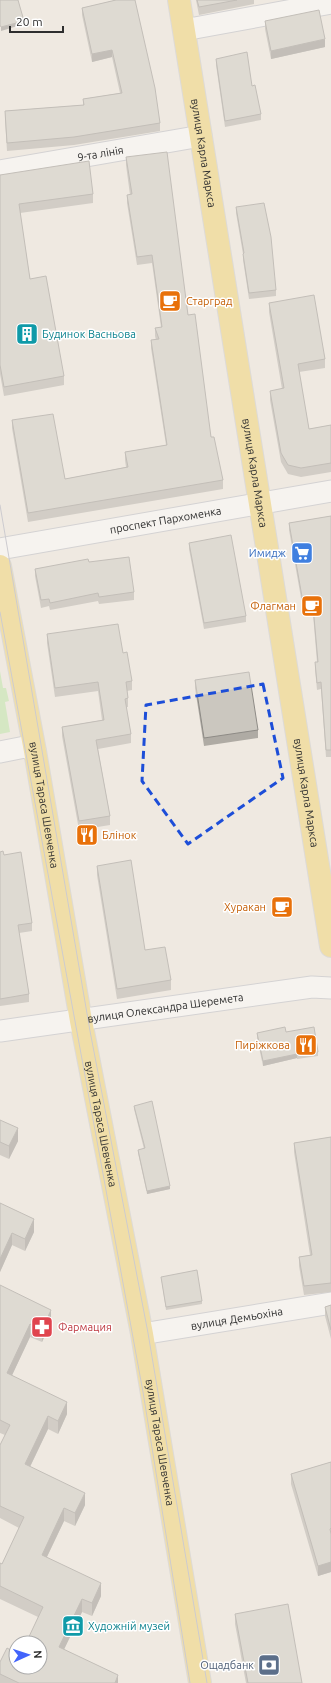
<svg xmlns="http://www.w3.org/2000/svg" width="331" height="1683" viewBox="0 0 331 1683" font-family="Ubuntu,sans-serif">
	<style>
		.green { fill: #b6e59e }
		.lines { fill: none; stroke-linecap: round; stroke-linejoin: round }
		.minor-casing { stroke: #b4b7c1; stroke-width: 23 }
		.major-casing { stroke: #c9c9c9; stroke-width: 24 }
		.minor { stroke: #fff; stroke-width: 21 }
		.major { stroke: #f2d163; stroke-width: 22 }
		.tram { stroke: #a3a6b8; stroke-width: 1 }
		.wall { fill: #afaba4 }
		.shaded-wall { fill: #8e8b86 }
		.building { fill: #cbc7bf; stroke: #8e8b86 }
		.marked { fill: none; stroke: #1d4ed8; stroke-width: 3; stroke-dasharray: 8 5; stroke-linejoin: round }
		.labels { text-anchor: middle; stroke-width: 3; stroke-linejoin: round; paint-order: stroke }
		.street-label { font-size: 11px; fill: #2e2e2e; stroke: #fff }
		.food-label { font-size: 11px; fill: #c56008; stroke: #fff; text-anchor: end }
		.culture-label { font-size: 11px; fill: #0d838f; stroke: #fff; text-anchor: start }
		.shop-label { font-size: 11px; fill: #366cbe; stroke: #fff; text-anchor: end }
		.health-label { font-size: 11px; fill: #be3a42; stroke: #fff; text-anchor: start }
		.service-label { font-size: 11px; fill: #4e5e75; stroke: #fff; text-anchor: end }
	</style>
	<rect width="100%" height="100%" fill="#efe9e1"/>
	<!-- green -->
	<path class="green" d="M0 671 3 688H6L9 701 5 702 10 732 0 734Z"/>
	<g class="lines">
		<!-- minor casing -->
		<g class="minor-casing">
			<g id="minor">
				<path d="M184 30 331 3"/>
				<path id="s1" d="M0 171 201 136"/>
				<path id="s2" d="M0 549 331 491"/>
				<path d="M0 752 25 747 35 751"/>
				<path id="s3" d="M0 1031 312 987 331 988"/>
				<path id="s4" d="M142 1334 331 1303"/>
			</g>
		</g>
		<!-- major casing -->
		<g class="major-casing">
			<g id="major">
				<path id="s5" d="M179 0 331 946"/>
				<path id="s6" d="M0 566 35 751 81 1021 142 1334 200 1683"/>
			</g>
		</g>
		<!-- minor -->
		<use href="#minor" class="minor"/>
		<!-- major -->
		<use href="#major" class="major"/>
		<!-- tram -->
		<g class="tram">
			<path d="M0 505 90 1031 148 1333 207 1683"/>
			<path d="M0 612 143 1392 190 1683"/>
		</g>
	</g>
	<!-- wall -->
	<g class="wall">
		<path d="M116 0 160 123V131L74 145 7 151 5 119V111L83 105V99L120 93 112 57 92 62 82 15V8Z"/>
		<path d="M196 0H254V4L199 15Z"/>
		<path d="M265 21 325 47 271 59 265 29Z"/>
		<path d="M216 59 252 86 261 114V120L225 127 216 65Z"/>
		<path d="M126 157 188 315 211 437 223 480V489L28 522 12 428V420L65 479 126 467 125 460V452L166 445 151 348V340H156L155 336V328L161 327 152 263 137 265 127 203V195H130L126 165Z"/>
		<path d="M0 175 93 194V203L20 213 30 279 64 376V385L4 396 0 374Z"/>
		<path d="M236 207 276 290V296L249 299 243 260V254L236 213Z"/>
		<path d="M269 303 325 359V368L299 372 309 429 331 425V472L301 477 288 474 281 462 270 400V391L282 389 269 312Z"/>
		<path d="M331 516V757H326L321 689 317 690 315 669V662H317L313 614 304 615 289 530V523Z"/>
		<path d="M189 543 246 616V622L204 629 189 549Z"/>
		<path d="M89 562 134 592V600L99 604 98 601 50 610 49 606 41 608 35 576V569Z"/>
		<path d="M47 634 123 653 132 681V690L127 691 128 698V707H126L131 734V743L98 749 110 816V825L79 830 62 736V727L102 720 98 691 55 697 47 643Z"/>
		<path d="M195 680 258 730V738L204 746 195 688Z"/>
		<path d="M0 852 4 855 32 923V931L19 933 29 994V1002L0 1006Z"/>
		<path d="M97 866 145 950 171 980V990L117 999 97 875Z"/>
		<path d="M286 1032 318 1052V1056L297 1059V1058L263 1066 257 1038V1033Z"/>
		<path d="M134 1106 170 1189 147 1194 138 1153V1150L144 1149 134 1109Z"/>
		<path d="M0 1120 18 1141 9 1159 0 1155Z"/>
		<path d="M331 1137V1292L304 1295 299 1266V1257L310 1255 294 1152V1143Z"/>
		<path d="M0 1203 34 1232 25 1251 12 1245 0 1272Z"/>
		<path d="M161 1277 202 1301V1304L166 1310Z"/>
		<path d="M0 1285 51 1322 42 1342 30 1337 12 1375 67 1414 58 1434 48 1429 30 1467 85 1505 75 1526 64 1521 47 1557 101 1596 92 1616 82 1612 64 1649 118 1683H0V1674L16 1667 38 1617 0 1599V1563L2 1564 19 1528 0 1518V1445L5 1435 0 1433Z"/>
		<path d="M331 1305V1339L325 1316V1307Z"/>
		<path d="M331 1462V1572L318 1576 291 1484V1474Z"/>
		<path d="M235 1614 302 1683H246L235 1624Z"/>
	</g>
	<!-- shaded-wall -->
	<g class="shaded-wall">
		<path d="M24 21V24L1 31V27Z"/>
		<path d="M325 39V47L271 59V51Z"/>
		<path d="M112 50V57L92 62V54Z"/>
		<path d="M297 1054V1058L263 1066V1061Z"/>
		<path d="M18 1128V1141L9 1159V1146Z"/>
		<path d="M170 1186V1189L147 1194V1191Z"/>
		<path d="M34 1219V1232L25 1251V1239Z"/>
		<path d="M12 1233V1245L0 1272V1259Z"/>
		<path d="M51 1310V1322L42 1342V1330Z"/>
		<path d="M30 1324V1337L7 1386V1373Z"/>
		<path d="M67 1402V1414L58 1434V1421Z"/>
		<path d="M48 1416V1429L25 1477V1464Z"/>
		<path d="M85 1493V1505L75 1526V1513Z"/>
		<path d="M64 1508V1521L42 1567V1555Z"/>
		<path d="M331 1562V1572L318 1576V1566Z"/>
		<path d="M101 1583V1596L92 1616V1603Z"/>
		<path d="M82 1599V1612L59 1660V1647Z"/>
		<path d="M118 1675V1683H115Z"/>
	</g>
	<!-- building -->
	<g class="building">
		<path d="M0 0H18L24 21 1 27 0 25Z"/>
		<path d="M116 0H135L155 88 160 123 74 137 7 143 5 111 84 105 83 99 122 93 112 50 92 54 82 8Z"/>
		<path d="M197 0H237L199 7Z"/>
		<path d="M319 10 325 39 271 51 265 21Z"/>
		<path d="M247 52 252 86 255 85 261 114 225 121 216 59Z"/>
		<path d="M167 152 188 315 195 314 211 437H214L223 480 28 513 12 420 53 414 65 479 128 467 125 452 167 445 151 340 159 339 155 328 162 327 152 255 137 257 127 195 132 194 126 157Z"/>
		<path d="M89 161 93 194 19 204 30 279 46 276 64 376 4 387 0 365V175Z"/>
		<path d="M264 203 271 237 276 290 249 293 243 254 244 253 236 207Z"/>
		<path d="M314 295 325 359 298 364 309 429 331 425V463L301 468 288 465 281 453 270 391 284 388 269 303Z"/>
		<path d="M331 516V750H326L321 682 317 683 315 662H318L313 606 304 608 289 523Z"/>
		<path d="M231 535 246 616 204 623 189 543Z"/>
		<path d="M129 557 134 592 99 597 98 593 50 603 49 599 41 600 35 569 88 559 89 562Z"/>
		<path d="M118 624 123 653 127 652 132 681 126 682 128 698 125 699 131 734 96 740 110 816 79 821 62 727 104 720 98 682 55 688 47 634Z"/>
		<path d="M249 672 258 730 204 738 195 680Z"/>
		<path d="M3 851 4 855 21 852 32 923 18 925 29 994 0 999V852Z"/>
		<path d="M131 860 145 950 165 947 171 980 117 989 97 866Z"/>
		<path d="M285 1027 286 1032 314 1027 318 1052 297 1055V1054L263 1061 257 1033Z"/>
		<path d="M152 1101 170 1186 147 1191 138 1150 145 1148 134 1106Z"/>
		<path d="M0 1120 18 1128 9 1146 0 1142Z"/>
		<path d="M331 1137V1283L304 1286 299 1257 312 1255 294 1143Z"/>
		<path d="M0 1203 34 1219 25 1239 12 1233 0 1259Z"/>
		<path d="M197 1270 202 1301 166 1307 161 1277Z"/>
		<path d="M0 1285 51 1310 42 1330 30 1324 7 1373 67 1402 58 1421 48 1416 25 1464 85 1493 75 1513 64 1508 42 1555 101 1583 92 1603 82 1599 59 1647 118 1675 115 1683H19L0 1674V1662L7 1648 16 1653V1667H40V1643H26L43 1607 0 1586V1563L2 1564 24 1517 0 1506V1445L10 1425 0 1420Z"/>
		<path d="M331 1305V1330L325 1307Z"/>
		<path d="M331 1462V1528L330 1529 331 1534V1562L318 1566 291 1474Z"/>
		<path d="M288 1604 302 1683H248L235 1614Z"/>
	</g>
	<!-- marked area -->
	<path d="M0 0H331V1683H0ZM263 684 283 778 188 844 142 781 146 705Z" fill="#efe9e1" fill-opacity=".55" fill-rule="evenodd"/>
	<path class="marked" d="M263 684 283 778 188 844 142 781 146 705Z"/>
	<!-- icons -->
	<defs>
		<g id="cafe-square" transform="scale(1.15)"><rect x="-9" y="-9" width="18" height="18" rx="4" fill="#e8710a" stroke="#fff"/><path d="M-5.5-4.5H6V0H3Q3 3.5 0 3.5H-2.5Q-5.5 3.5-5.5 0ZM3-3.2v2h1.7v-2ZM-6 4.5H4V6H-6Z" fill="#fff"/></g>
		<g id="building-square" transform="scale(1.15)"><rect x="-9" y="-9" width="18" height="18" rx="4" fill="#0f9aa8" stroke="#fff"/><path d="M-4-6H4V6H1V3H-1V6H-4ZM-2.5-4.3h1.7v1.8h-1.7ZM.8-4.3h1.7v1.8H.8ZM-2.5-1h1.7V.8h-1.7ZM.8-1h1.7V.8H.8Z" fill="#fff"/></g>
		<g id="supermarket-square" transform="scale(1.15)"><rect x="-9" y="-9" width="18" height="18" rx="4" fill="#3f7fe0" stroke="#fff"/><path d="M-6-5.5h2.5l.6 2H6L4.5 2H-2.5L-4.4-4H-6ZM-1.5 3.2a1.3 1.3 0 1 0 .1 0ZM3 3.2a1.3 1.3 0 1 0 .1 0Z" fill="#fff"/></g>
		<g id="restaurant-square" transform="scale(1.15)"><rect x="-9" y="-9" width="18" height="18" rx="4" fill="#e8710a" stroke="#fff"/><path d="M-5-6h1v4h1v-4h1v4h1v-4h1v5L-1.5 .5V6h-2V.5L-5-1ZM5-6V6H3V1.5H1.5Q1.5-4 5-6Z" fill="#fff"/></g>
		<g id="pharmacy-square" transform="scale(1.15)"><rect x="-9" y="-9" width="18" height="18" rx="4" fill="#e0444e" stroke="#fff"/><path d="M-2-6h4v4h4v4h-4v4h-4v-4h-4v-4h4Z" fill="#fff"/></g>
		<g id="museum-square" transform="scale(1.15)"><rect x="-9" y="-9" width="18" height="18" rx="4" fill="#0f9aa8" stroke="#fff"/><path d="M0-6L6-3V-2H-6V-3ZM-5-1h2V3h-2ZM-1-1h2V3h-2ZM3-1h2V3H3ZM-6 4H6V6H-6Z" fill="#fff"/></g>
		<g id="bank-square" transform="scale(1.15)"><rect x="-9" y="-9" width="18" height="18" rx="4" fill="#5c6f8a" stroke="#fff"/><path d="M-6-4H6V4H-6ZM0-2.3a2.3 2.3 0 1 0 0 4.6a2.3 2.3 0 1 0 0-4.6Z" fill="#fff"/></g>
	</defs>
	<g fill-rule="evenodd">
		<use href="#cafe-square" x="170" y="301"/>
		<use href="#building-square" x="27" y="334"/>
		<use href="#supermarket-square" x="302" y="553"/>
		<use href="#cafe-square" x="312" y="606"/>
		<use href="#restaurant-square" x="87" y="835"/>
		<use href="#cafe-square" x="282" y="907"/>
		<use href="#restaurant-square" x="306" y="1045"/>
		<use href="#pharmacy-square" x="42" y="1327"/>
		<use href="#museum-square" x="73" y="1626"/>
		<use href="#bank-square" x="269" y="1665"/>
	</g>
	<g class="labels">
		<!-- street labels -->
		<g class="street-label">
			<text dy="4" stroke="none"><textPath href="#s5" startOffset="155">вулиця Карла Маркса</textPath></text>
			<text dy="4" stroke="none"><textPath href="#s1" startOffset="102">9-та лінія</textPath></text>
			<text dy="4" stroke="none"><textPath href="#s5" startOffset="479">вулиця Карла Маркса</textPath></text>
			<text dy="4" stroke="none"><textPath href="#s2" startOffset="168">проспект Пархоменка</textPath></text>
			<text dy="4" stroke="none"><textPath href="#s5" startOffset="803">вулиця Карла Маркса</textPath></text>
			<text dy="4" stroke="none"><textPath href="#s6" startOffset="243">вулиця Тараса Шевченка</textPath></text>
			<text dy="4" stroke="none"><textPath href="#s3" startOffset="167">вулиця Олександра Шеремета</textPath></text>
			<text dy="4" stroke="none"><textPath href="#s6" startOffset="567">вулиця Тараса Шевченка</textPath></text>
			<text dy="4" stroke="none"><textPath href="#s4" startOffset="96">вулиця Демьохіна</textPath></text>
			<text dy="4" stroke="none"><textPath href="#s6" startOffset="891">вулиця Тараса Шевченка</textPath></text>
		</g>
		<!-- food labels -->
		<g class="food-label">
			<text x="186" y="305" text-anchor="start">Старград</text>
			<text x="296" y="610">Флагман</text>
			<text x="102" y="839" text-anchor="start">Блінок</text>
			<text x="266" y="911">Хуракан</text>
			<text x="290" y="1049">Пиріжкова</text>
		</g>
		<!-- culture labels -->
		<g class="culture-label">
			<text x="42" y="338">Будинок Васньова</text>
			<text x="88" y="1630">Художній музей</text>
		</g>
		<!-- shop labels -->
		<g class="shop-label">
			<text x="286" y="557">Имидж</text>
		</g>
		<!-- health labels -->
		<g class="health-label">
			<text x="58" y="1331">Фармация</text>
		</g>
		<!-- service labels -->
		<g class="service-label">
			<text x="254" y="1669">Ощадбанк</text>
		</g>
	</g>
	<!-- north arrow -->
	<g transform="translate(28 1655) rotate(87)"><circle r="19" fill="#ffffff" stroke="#ababab"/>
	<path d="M0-3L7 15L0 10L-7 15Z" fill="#4264fb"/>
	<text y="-6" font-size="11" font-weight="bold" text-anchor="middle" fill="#2e2e2e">N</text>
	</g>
	<!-- scale -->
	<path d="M10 26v6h53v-6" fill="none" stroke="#2e2e2e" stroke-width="2"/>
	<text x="16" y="26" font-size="12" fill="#2e2e2e" stroke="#ffffff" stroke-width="3" paint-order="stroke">20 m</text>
</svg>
